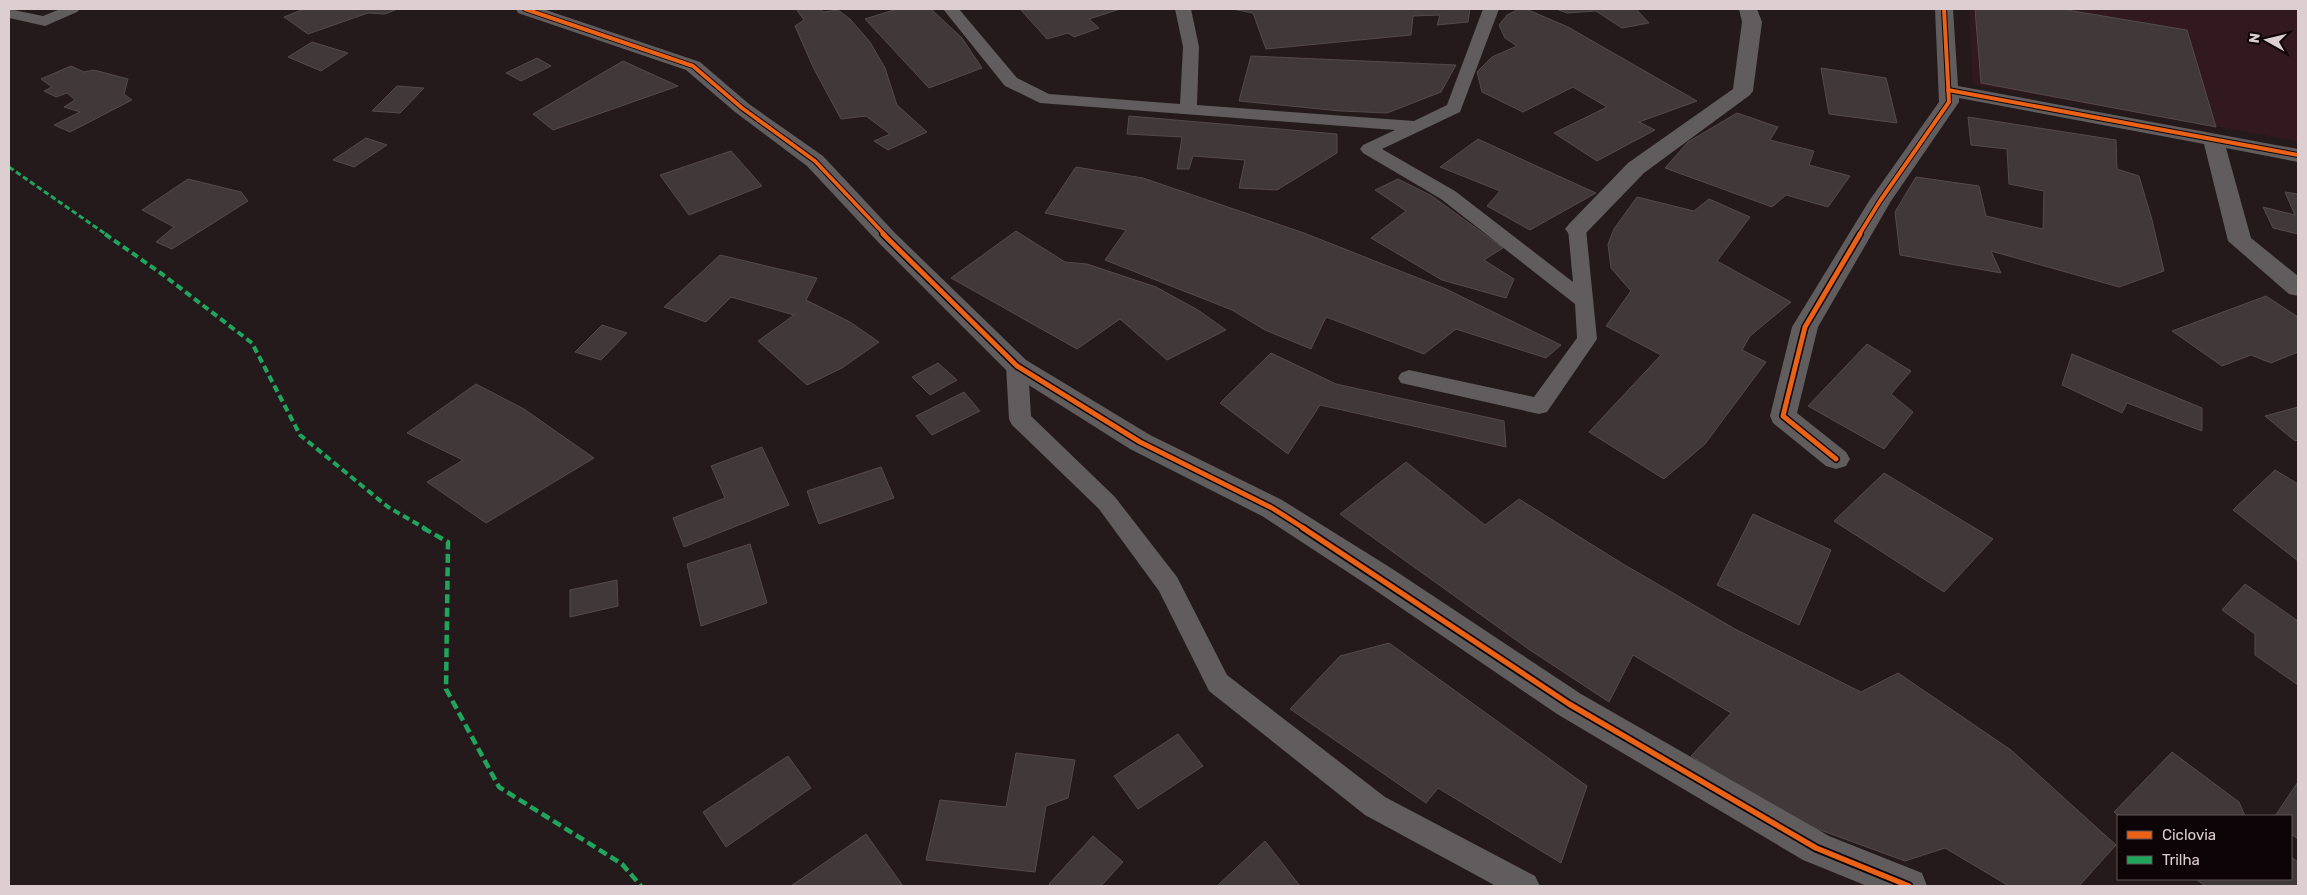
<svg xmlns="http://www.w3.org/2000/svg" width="2307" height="895" viewBox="0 0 2307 895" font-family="Rubik,sans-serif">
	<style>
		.built { fill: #32181f }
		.building { fill: #41383a; stroke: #544a4c }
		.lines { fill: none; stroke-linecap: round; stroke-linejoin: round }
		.service { fill: #615c5d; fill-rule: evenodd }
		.minor { fill: #615c5d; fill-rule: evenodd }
		.quiet-far2 { stroke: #20a55d; stroke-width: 3; stroke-dasharray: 5.5 3; stroke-linecap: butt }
		.quiet-far1 { stroke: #20a55d; stroke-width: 4; stroke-dasharray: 7 4; stroke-linecap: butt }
		.quiet { stroke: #20a55d; stroke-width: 4.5; stroke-dasharray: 9 4.5; stroke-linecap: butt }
		.cycleway-far2-casing { stroke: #0c0406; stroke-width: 6 }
		.cycleway-far1-casing { stroke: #0c0406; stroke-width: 8 }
		.cycleway-casing { stroke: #0c0406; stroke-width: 9 }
		.cycleway-far2 { stroke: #ea6118; stroke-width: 4 }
		.cycleway-far1 { stroke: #ea6118; stroke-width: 5 }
		.cycleway { stroke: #ea6118; stroke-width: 5.5 }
	</style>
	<rect width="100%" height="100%" fill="#241a1c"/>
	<!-- built -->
	<path class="built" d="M1969 9H2298V141L1973 84Z"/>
	<!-- building -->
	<g class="building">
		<path d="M304 9H398L385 14 368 13 308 34 284 17Z"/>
		<path d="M796 9H820L824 12 838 10 850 19 870 42 885 68 897 105 927 132 888 150 874 141 890 134 866 116 841 119 814 69 795 26 804 20Z"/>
		<path d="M897 9H931L962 38 982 68 929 88 865 19Z"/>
		<path d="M1020 9H1120L1089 19 1099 28 1074 37 1068 33 1047 39Z"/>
		<path d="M1232 9H1470L1468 22 1437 25 1440 15 1413 16 1411 35 1266 49 1253 13Z"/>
		<path d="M1519 9H1526L1568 27 1697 101 1639 122 1655 130 1597 161 1554 133 1607 107 1573 87 1523 112 1482 92 1477 72 1492 57 1517 46 1505 38 1499 25 1507 15Z"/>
		<path d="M1556 9H1636L1649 23 1622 28 1596 11 1567 13Z"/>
		<path d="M1975 9H2061L2187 30 2216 127 1981 83Z"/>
		<path d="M312 42 348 53 321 71 288 57Z"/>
		<path d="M1251 56 1456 65 1441 92 1387 113 1341 111 1239 101Z"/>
		<path d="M537 58 551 66 521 81 506 73Z"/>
		<path d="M623 61 678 86 553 130 533 114Z"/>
		<path d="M71 66 84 72 94 70 128 79 124 94 132 100 70 132 54 125 80 112 64 107 75 100 67 93 56 97 44 91 52 87 41 79Z"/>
		<path d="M1821 68 1886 78 1897 123 1829 114Z"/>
		<path d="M397 86 424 88 400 113 372 111Z"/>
		<path d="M1737 113 1778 127 1770 140 1814 151 1809 165 1850 176 1828 207 1786 195 1772 207 1665 168 1688 142Z"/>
		<path d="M1129 116 1337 134V153L1277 190 1239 188 1245 160 1193 156 1189 169H1177L1182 137 1127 134Z"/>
		<path d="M1968 117 2116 140 2117 169 2139 176 2152 220 2164 271 2119 287 1991 251 2001 273 1900 255 1895 212 1916 177 1979 186 1986 216 2043 229 2044 191 2009 184 2007 149 1971 145Z"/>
		<path d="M366 138 387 145 354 167 333 160Z"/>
		<path d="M1478 139 1532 164 1596 193 1530 230 1487 206 1500 191 1440 167Z"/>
		<path d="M731 151 762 186 689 215 660 175Z"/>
		<path d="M1076 167 1143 178 1304 233 1446 289 1561 345 1546 358 1456 329 1424 354 1326 317 1311 349 1265 330 1232 310 1105 260 1126 230 1045 213Z"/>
		<path d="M188 179 241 192 248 201 172 249 156 242 174 227 142 210Z"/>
		<path d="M1398 179 1432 196 1503 248 1484 260 1514 279 1506 298 1442 280 1371 238 1406 211 1375 190Z"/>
		<path d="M2285 192 2298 194V234L2273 228 2263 207 2295 215Z"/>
		<path d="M1637 197 1694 211 1709 199 1750 217 1717 261 1791 302 1750 336 1742 350 1766 362 1705 444 1664 479 1589 432 1661 355 1606 326 1631 291 1611 268 1608 244 1614 229Z"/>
		<path d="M1016 231 1065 262 1087 264 1156 287 1198 310 1226 330 1167 360 1120 319 1077 349 951 278Z"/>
		<path d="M720 255 817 278 806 300 850 322 879 342 842 368 807 385 758 341 794 315 731 297 706 322 664 307Z"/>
		<path d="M2266 296 2298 317V352L2271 363 2251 355 2222 366 2172 331Z"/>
		<path d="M602 325 627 333 601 360 575 352Z"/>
		<path d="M1867 344 1911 371 1891 394 1913 412 1884 449 1808 406Z"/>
		<path d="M1271 353 1336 384 1504 421 1506 447 1320 405 1288 454 1220 403Z"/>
		<path d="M2072 354 2202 408V431L2127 403 2122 413 2062 385Z"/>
		<path d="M938 363 957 380 930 395 912 377Z"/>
		<path d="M476 384 524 409 594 458 486 523 427 482 463 460 407 433Z"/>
		<path d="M964 392 980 411 932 435 916 416Z"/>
		<path d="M2298 407V440L2295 441 2265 416Z"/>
		<path d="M762 447 789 505 684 547 673 518 725 498 711 466Z"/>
		<path d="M1406 462 1485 525 1519 499 1623 564 1735 629 1861 692 1898 673 2011 750 2116 845 2079 886H2009L1945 848 1905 861 1790 819 1691 756 1731 713 1633 655 1609 702 1530 650 1340 514Z"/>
		<path d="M881 467 894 498 819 524 807 491Z"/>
		<path d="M2275 470 2298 484V561L2233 510Z"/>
		<path d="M1884 473 1993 539 1944 592 1834 521Z"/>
		<path d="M1753 514 1831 550 1799 625 1717 585Z"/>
		<path d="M750 544 767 603 701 626 687 564Z"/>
		<path d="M617 580 618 606 570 617V590Z"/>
		<path d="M2245 584 2298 621V685L2255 655V634L2222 610Z"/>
		<path d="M1389 643 1587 786 1561 863 1438 788 1426 803 1290 709 1340 656Z"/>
		<path d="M1178 734 1203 766 1138 809 1114 776Z"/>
		<path d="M2172 752 2239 802 2245 816H2119L2114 812Z"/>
		<path d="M1016 753 1075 760 1068 798 1046 806 1035 872 926 860 940 800 1006 807Z"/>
		<path d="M788 756 811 788 726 847 703 812Z"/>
		<path d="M2298 782V839L2291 834V816H2275Z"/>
		<path d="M866 834 903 886H791Z"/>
		<path d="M1093 836 1123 862 1101 886H1051L1049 884Z"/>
		<path d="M1265 841 1300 886H1217Z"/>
		<path d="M2291 857 2298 862V886H2205L2196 879H2291Z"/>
	</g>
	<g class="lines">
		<!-- service -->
		<g class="service">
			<path d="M9 9 43 16 60 9H80L77 12 45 26 9 18Z"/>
			<path d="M943 9H959L1017 78 1049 94 1180 104 1183 47 1175 9H1191L1199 47 1197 105 1414 121 1447 105 1483 9H1499L1460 112 1382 149 1455 191 1573 282 1568 229 1570 225H1584L1586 229 1597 339 1547 412 1539 414 1401 383 1398 378 1401 373 1409 370 1534 397 1577 338 1575 304 1441 199 1363 153 1360 149 1363 145 1395 130 1040 103 1005 86Z"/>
			<path d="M1017 359 1024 361 1028 366 1031 416 1115 497 1177 577 1227 675 1385 797 1535 876 1540 886H1496L1365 815 1209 691 1159 591 1099 509 1012 425 1009 419 1006 366 1010 361Z"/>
		</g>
		<!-- minor -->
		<g class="minor">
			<path d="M516 9H543L700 62 749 104 823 156 895 233 1026 360 1150 435 1282 500 1391 568 1581 694 1829 836 1922 873 1927 886H1867L1803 860 1557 714 1369 586 1262 516 1130 449 1008 372 879 243 807 166 735 112 686 70 518 13Z"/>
			<path d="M1739 9H1757L1762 22 1753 91 1750 95 1644 173 1585 234 1577 236 1569 234 1565 229 1569 224 1628 163 1733 89 1742 22Z"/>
			<path d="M1935 9H1953L1958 86 2298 149V162L2226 148 2251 238 2298 276V296L2289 294 2228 241 2204 144 1959 98V102L1891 201 1818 327 1797 413 1846 452 1850 459 1846 466 1836 469 1826 466 1773 423 1770 416 1792 327 1869 201 1939 102Z"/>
		</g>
		<!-- quiet-far2 -->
		<path class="quiet-far2" d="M9 167 107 235"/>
		<!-- quiet-far1 -->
		<path class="quiet-far1" d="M105 234 162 274 252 343 300 435 388 507 426 529"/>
		<!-- quiet -->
		<path class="quiet" d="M423 528 448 542 446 689 499 787 622 864 641 886"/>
		<!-- cycleway-far2 casing -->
		<g class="cycleway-far2-casing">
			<g id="cycleway-far2">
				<path d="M525 9 693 66 742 108 815 161 885 235"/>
				<path d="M1948 90 2298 155"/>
				<path d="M1859 235 1880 201 1949 102 1944 9"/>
			</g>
		</g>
		<!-- cycleway-far1 casing -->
		<g class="cycleway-far1-casing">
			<g id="cycleway-far1">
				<path d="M883 234 1017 366 1140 442 1272 508 1305 529"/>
				<path d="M1836 459 1783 416 1805 327 1860 234"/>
			</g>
		</g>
		<!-- cycleway casing -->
		<g class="cycleway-casing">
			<path id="cycleway" d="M1303 528 1569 704 1816 848 1909 886"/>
		</g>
		<!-- cycleway-far2 -->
		<use href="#cycleway-far2" class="cycleway-far2"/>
		<!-- cycleway-far1 -->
		<use href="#cycleway-far1" class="cycleway-far1"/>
		<!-- cycleway -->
		<use href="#cycleway" class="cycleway"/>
	</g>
	<!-- border -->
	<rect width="2307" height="895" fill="none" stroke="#ddced1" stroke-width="20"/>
	<!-- legend -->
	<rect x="2117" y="815" width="175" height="65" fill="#0c0406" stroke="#605557"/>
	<rect x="2127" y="831" width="25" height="8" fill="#ea6118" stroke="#605557"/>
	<text x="2162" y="840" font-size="15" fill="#ddced1">Ciclovia</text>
	<rect x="2127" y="856" width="25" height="8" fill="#20a55d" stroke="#605557"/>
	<text x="2162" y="865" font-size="15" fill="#ddced1">Trilha</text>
	<!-- north arrow -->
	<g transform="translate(2267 40) rotate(278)" stroke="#0c0406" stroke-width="4" paint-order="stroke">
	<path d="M0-4L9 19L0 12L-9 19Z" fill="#ddced1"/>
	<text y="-8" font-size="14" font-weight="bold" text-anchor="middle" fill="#ddced1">N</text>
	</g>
</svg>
